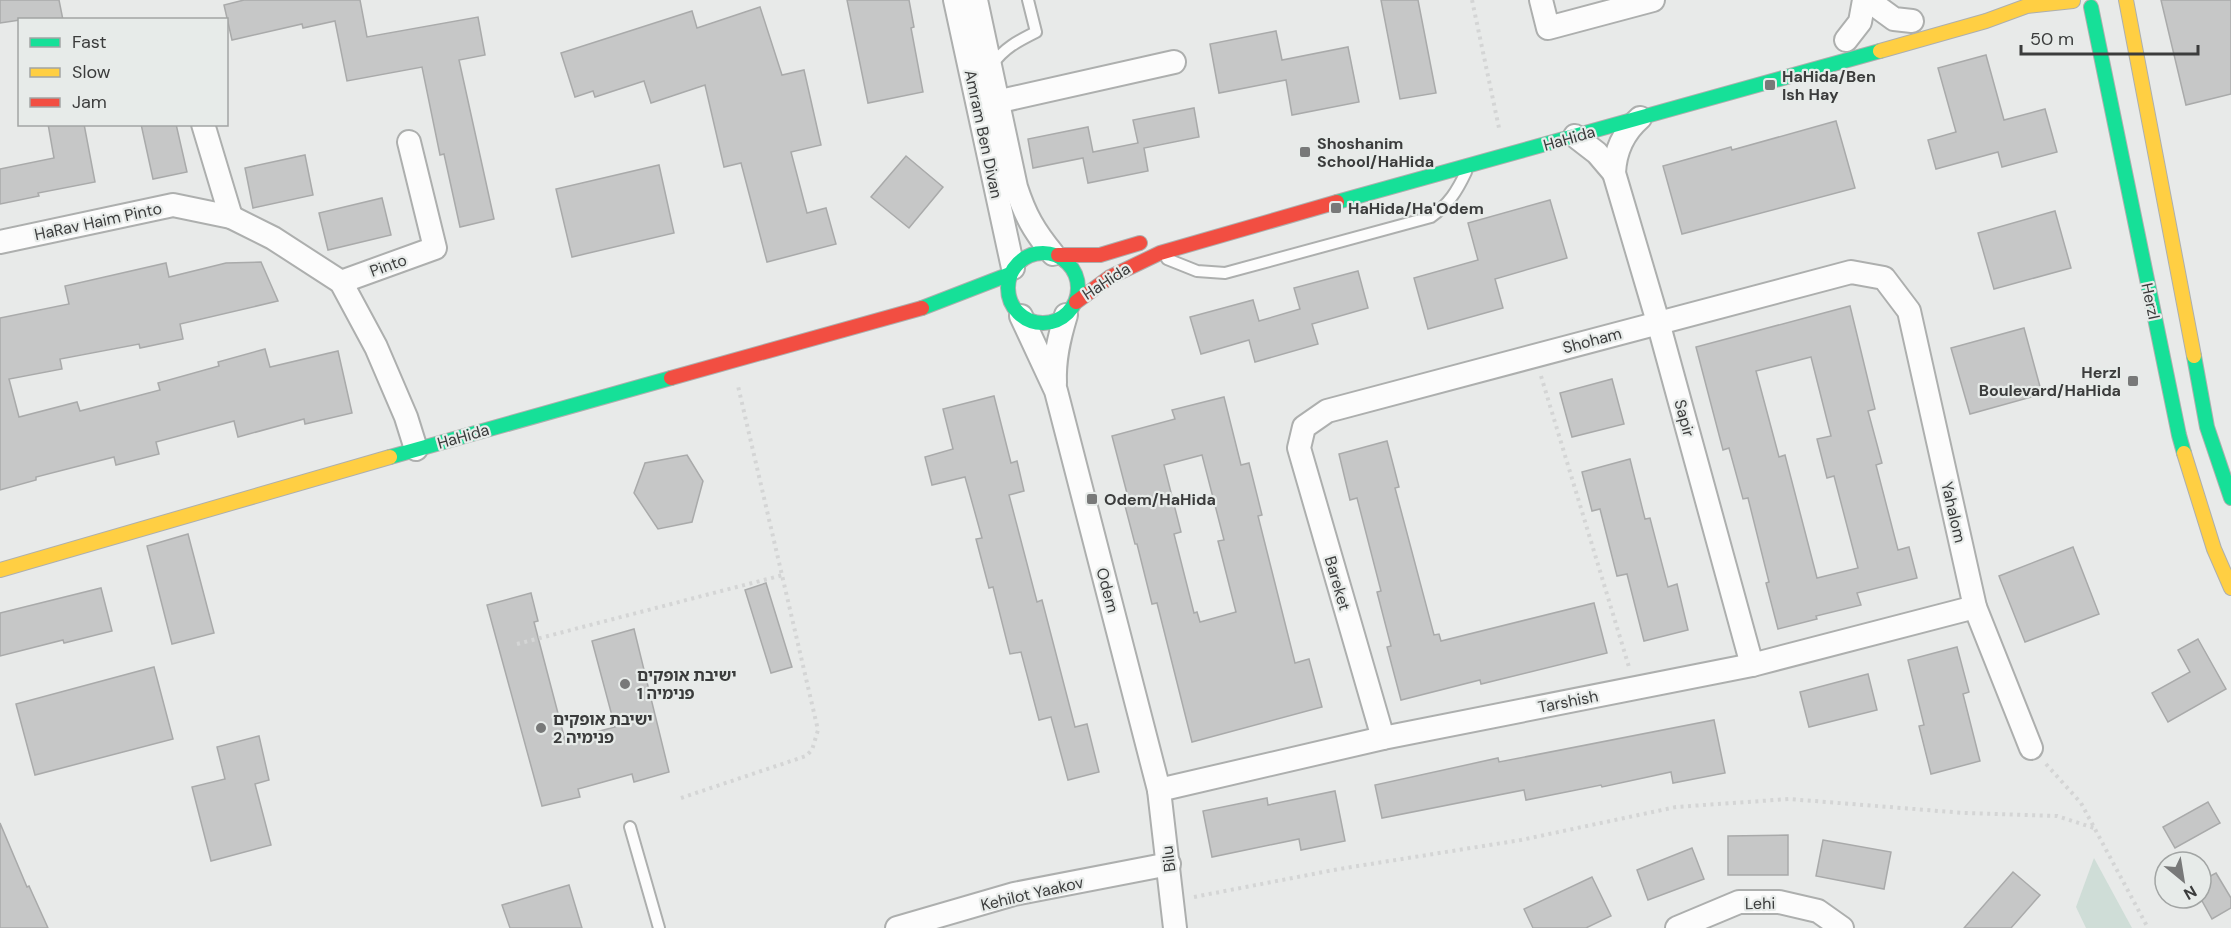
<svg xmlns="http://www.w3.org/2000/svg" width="2231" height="928" viewBox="0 0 2231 928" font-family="'DM Sans','Noto Sans Hebrew',sans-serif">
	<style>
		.green { fill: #cfddd7 }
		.building { fill: #c6c7c7; stroke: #a9aaaa; stroke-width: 1.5; fill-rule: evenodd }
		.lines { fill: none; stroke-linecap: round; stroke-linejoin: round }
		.lane-casing { stroke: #adafae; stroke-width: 14 }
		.street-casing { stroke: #adafae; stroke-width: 26 }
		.fast-casing { stroke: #adafae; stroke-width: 16 }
		.slow-casing { stroke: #adafae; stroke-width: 16 }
		.jam-casing { stroke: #adafae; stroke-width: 16 }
		.path { stroke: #d4d5d5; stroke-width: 4; stroke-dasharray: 3 4.5; stroke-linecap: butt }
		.lane { stroke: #fcfcfc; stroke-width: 10 }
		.street { stroke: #fcfcfc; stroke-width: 22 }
		.fast { stroke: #16e098; stroke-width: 14 }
		.slow { stroke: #ffcf43; stroke-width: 14 }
		.jam { stroke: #f24e42; stroke-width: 14 }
		.poi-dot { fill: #787979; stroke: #e7ebe9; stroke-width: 2 }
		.labels { text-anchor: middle; stroke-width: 4.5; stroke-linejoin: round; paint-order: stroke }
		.poi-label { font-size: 16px; font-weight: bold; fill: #3b3c3c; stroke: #e7ebe9; text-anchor: start }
		.street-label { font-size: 16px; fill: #3b3c3c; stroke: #e7ebe9 }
	</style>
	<rect width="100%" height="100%" fill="#e8eae9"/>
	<!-- green -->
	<path class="green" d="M2094 858 2132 928H2086L2076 907Z"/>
	<!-- building -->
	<g class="building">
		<path d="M0 0H59L63 20H20L0 23Z"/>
		<path d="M244 0H360L367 37 478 17 485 55 459 60 494 219 460 227 444 154 440 155 422 67 347 81 335 21 303 28 302 24 232 40 224 5Z"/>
		<path d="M847 0H909L914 27 911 28 923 92 868 103Z"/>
		<path d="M1381 0H1418L1436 93 1400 99Z"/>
		<path d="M2161 0H2231V94L2186 105Z"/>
		<path d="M760 7 782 75 804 70 821 145 791 152 807 213 826 208 836 244 767 262 741 163 724 167 705 85 651 103 644 81 595 97 593 91 575 97 561 53 692 11 697 28Z"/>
		<path d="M1276 31 1282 60 1348 47 1359 102 1292 115 1286 80 1219 93 1210 44Z"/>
		<path d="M1986 55 2004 120 2045 109 2057 152 2002 167 1998 152 1936 169 1928 140 1956 132 1938 68Z"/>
		<path d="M1194 108 1199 137 1144 148 1148 171 1088 183 1083 158 1033 168 1028 139 1088 127 1093 152 1138 143 1133 120Z"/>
		<path d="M1836 121 1855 188 1682 234 1663 166 1731 147 1732 150Z"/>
		<path d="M48 124H84L95 182 38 193 39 196 0 204V169L54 158Z"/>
		<path d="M141 124H176L187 172 153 179Z"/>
		<path d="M305 155 313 195 253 208 245 168Z"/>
		<path d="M906 156 943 187 909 228 871 197Z"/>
		<path d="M659 165 674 233 572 257 556 189Z"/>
		<path d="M382 198 391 235 328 250 319 213Z"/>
		<path d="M1550 200 1567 258 1495 279 1503 308 1428 329 1414 278 1478 260 1468 223Z"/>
		<path d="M2055 211 2071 268 1994 289 1978 233Z"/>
		<path d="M261 262 278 301 180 324 183 339 140 348 139 344 60 359 62 369 9 379 19 417 77 402 80 411 160 390 158 383 219 366 218 362 265 349 270 367 338 351 352 413 305 424 304 419 238 437 234 421 156 442 159 454 116 465 114 457 36 477V480L0 490V318L69 304 65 286 166 263 169 277 226 263Z"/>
		<path d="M1358 271 1368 308 1312 324 1318 344 1255 362 1249 340 1201 354 1190 317 1253 300 1259 321 1300 309 1294 288Z"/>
		<path d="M1850 306 1875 409 1868 411 1882 463 1876 465 1898 550 1909 547 1917 578 1857 593 1861 605 1816 616 1817 619 1778 629 1766 583 1769 582 1748 498 1743 499 1729 448 1723 450 1696 347ZM1811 357 1831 436 1817 439 1827 478 1834 476 1858 568 1817 578 1785 455 1779 457 1756 371Z"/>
		<path d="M2024 328 2042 394 1970 414 1951 348Z"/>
		<path d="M1612 379 1624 424 1572 437 1560 393Z"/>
		<path d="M994 396 1011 463 1017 461 1024 491 1009 495 1037 602 1042 600 1075 727 1087 724 1099 772 1068 780 1051 717 1039 720 1021 652 1010 654 993 587 989 588 976 539 982 538 965 477 932 485 925 457 953 449 943 409Z"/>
		<path d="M1224 397 1241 465 1249 463 1262 515 1258 516 1295 663 1309 659 1322 707 1192 742 1157 603 1152 604 1137 544H1135L1124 502 1129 501 1112 436 1175 419 1172 410ZM1202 455 1224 540 1218 541 1236 612 1200 622 1197 612 1194 613 1174 534 1181 532 1164 465Z"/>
		<path d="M1387 441 1399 487 1395 488 1434 635 1439 634 1441 641 1594 603 1607 653 1481 684 1480 680 1401 700 1387 647 1391 646 1377 592 1381 591 1357 498 1350 500 1339 454Z"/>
		<path d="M687 455 703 481 692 522 658 529 634 493 645 463Z"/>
		<path d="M1630 459 1645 519 1650 518 1668 587 1677 584 1688 630 1644 641 1627 574 1617 576 1600 509 1592 511 1582 472Z"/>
		<path d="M188 534 214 633 172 644 147 546Z"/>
		<path d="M2073 547 2099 614 2025 642 1999 576Z"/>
		<path d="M766 583 792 667 771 673 745 590Z"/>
		<path d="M101 588 112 631 64 643 63 640 0 656V613Z"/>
		<path d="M531 593 538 621 534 622 565 740 615 727 592 641 634 629 669 772 634 782 632 774 578 789 580 797 542 806 487 605Z"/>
		<path d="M2198 639 2226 689 2168 722 2152 693 2190 672 2178 650Z"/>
		<path d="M1957 647 1969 692 1963 694 1980 761 1931 774 1919 726 1924 725 1908 660Z"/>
		<path d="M154 667 173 739 35 775 16 704Z"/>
		<path d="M1868 674 1877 710 1809 727 1800 692Z"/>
		<path d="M1714 720 1725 773 1673 783 1671 772 1602 787 1601 785 1526 800 1524 790 1382 818 1375 785 1498 758 1499 762Z"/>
		<path d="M259 736 269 780 255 784 271 845 211 861 192 787 225 779 217 747Z"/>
		<path d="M1335 791 1345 841 1301 850 1299 839 1212 857 1203 811 1267 798 1268 805Z"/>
		<path d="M2208 802 2220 823 2175 848 2163 827Z"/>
		<path d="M0 823 27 887 29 886 48 928H0Z"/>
		<path d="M1788 835V875H1728V836Z"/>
		<path d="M1823 840 1891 852 1884 889 1816 876Z"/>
		<path d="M1692 848 1704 879 1648 900 1637 870Z"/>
		<path d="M2013 872 2040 895 2011 928H1964Z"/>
		<path d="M2216 873 2231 898V908L2212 919 2201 899V881Z"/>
		<path d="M1592 877 1611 916 1586 928H1533L1524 909Z"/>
		<path d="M569 885 582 928H510L502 905Z"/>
	</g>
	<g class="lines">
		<!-- lane casing -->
		<g class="lane-casing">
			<g id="lane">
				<path d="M992 65C1004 48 1018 41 1036 32L1028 0"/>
				<path d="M1167 259 1197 271 1225 273 1431 217C1449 204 1457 191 1466 172"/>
				<path d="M630 827 659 928"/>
			</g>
		</g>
		<!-- street casing -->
		<g class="street-casing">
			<g id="street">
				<path d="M955 0 1013 268"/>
				<path d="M976 0 1016 187C1025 215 1034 231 1053 254"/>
				<path d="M1541 0 1548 28 1653 0"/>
				<path d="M1868 0 1894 19 1912 21"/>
				<path d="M1846 40 1860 22 1864 0"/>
				<path d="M996 102 1174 62"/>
				<path d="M1640 118C1624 132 1615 151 1614 173L1658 322 1752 665"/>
				<path d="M203 124 231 217"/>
				<path d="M1575 136 1597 153 1614 173"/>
				<path d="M0 242 173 205 231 217 273 238 341 282 376 347 406 417 416 449"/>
				<path d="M341 282 435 248 409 142"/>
				<path d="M1021 316 1056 391 1159 790 1175 928"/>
				<path d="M1055 383C1054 359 1059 338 1066 315"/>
				<path d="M1383 738 1299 448 1304 427 1327 411 1851 272 1884 278 1909 311 1975 607 2031 748"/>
				<path d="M1159 790 1383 738 1752 665 1975 607"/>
				<path d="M897 928 1014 894 1169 864"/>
				<path d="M1677 928 1739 902H1779L1818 911 1842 928"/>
			</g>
		</g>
		<!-- fast casing -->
		<g class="fast-casing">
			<g id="fast">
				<path d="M2091 7 2179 435 2184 453"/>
				<path d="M1337 202 1880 51"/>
				<circle cx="1043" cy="288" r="35"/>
				<path d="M922 308 1010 274"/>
				<path d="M2194 356 2207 427 2231 498"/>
				<path d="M390 457 671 378"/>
			</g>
		</g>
		<!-- slow casing -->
		<g class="slow-casing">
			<g id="slow">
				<path d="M2126 0 2194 356"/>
				<path d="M1880 51 1986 21 2027 6 2073 1"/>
				<path d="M2184 453 2214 549 2231 588"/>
				<path d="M0 570 390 457"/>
			</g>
		</g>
		<!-- jam casing -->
		<g class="jam-casing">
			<g id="jam">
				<path d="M1058 255H1100L1140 243"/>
				<path d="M1076 302 1110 277 1160 253 1337 202"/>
				<path d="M671 378 922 308"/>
			</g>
		</g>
		<!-- path -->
		<g class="path">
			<path d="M1472 0 1499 128"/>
			<path d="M1541 376 1629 667"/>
			<path d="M517 644 783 575"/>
			<path d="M2046 764 2081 803 2148 928"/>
			<path d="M681 798 806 756 812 750 818 730 738 386"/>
			<path d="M1194 897 1339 869 1521 840 1676 807 1789 799 1964 813 2057 816 2094 828"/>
		</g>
		<!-- lane -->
		<use href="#lane" class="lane"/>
		<!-- street -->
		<use href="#street" class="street"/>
		<!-- fast -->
		<use href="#fast" class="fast"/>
		<!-- slow -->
		<use href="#slow" class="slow"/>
		<!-- jam -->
		<use href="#jam" class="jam"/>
	</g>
	<!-- markers -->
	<g class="poi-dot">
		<rect x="1764" y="79" width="12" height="12" rx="3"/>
		<rect x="1299" y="146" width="12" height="12" rx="3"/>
		<rect x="1330" y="202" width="12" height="12" rx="3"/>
		<rect x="2127" y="375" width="12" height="12" rx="3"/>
		<rect x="1086" y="493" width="12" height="12" rx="3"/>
		<circle cx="625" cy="684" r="6"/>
		<circle cx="541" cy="728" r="6"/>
	</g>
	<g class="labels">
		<!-- poi labels -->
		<g class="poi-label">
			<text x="1782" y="82">HaHida/Ben<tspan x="1782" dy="18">Ish Hay</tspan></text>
			<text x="1317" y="149">Shoshanim<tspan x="1317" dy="18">School/HaHida</tspan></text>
			<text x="1348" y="214">HaHida/Ha'Odem</text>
			<text x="2121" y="378" text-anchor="end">Herzl<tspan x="2121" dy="18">Boulevard/HaHida</tspan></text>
			<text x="1104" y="505">Odem/HaHida</text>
			<text x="637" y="681">ישיבת אופקים<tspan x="637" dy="18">פנימיה 1</tspan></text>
			<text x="553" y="725">ישיבת אופקים<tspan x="553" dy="18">פנימיה 2</tspan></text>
		</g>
		<!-- street labels -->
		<g class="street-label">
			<text transform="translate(984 134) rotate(78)" y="6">Amram Ben Divan</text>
			<text transform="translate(1569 138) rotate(-16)" y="6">HaHida</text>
			<text transform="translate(98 221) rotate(-12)" y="6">HaRav Haim Pinto</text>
			<text transform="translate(388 265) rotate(-20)" y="6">Pinto</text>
			<text transform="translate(1106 281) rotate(-33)" y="6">HaHida</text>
			<text transform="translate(2151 301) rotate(78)" y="6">Herzl</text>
			<text transform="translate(1592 340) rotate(-15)" y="6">Shoham</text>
			<text transform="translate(1685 418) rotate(75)" y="6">Sapir</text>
			<text transform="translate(463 436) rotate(-16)" y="6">HaHida</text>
			<text transform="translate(1954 512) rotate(77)" y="6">Yahalom</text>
			<text transform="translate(1338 583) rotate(74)" y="6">Bareket</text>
			<text transform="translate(1108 590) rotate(75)" y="6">Odem</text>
			<text transform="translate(1568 701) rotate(-11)" y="6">Tarshish</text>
			<text transform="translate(1168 859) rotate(-97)" y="6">Bilu</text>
			<text transform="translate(1032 893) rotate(-13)" y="6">Kehilot Yaakov</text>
			<text transform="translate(1760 903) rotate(-1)" y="6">Lehi</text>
		</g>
	</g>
	<!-- legend -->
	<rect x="18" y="18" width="210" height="108" fill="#e7ebe9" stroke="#a2a5a4" stroke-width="1.5"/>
	<rect x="30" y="38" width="30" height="9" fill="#16e098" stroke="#a2a5a4" stroke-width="1.5"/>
	<text x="72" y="48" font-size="18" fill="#3b3c3c">Fast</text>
	<rect x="30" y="68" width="30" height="9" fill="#ffcf43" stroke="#a2a5a4" stroke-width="1.5"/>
	<text x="72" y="78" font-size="18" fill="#3b3c3c">Slow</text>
	<rect x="30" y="98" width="30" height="9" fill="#f24e42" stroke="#a2a5a4" stroke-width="1.5"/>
	<text x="72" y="108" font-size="18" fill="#3b3c3c">Jam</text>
	<!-- north arrow -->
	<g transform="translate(2183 880) rotate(150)"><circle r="28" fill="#e7ebe9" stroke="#a2a5a4" stroke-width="1.5"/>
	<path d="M0-4.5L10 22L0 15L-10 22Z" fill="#787979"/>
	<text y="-9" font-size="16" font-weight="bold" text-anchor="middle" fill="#3b3c3c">N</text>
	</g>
	<!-- scale -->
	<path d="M2021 45v9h177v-9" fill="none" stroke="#3b3c3c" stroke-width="3"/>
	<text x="2030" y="45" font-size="18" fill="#3b3c3c" stroke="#e7ebe9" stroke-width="4.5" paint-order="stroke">50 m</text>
</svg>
